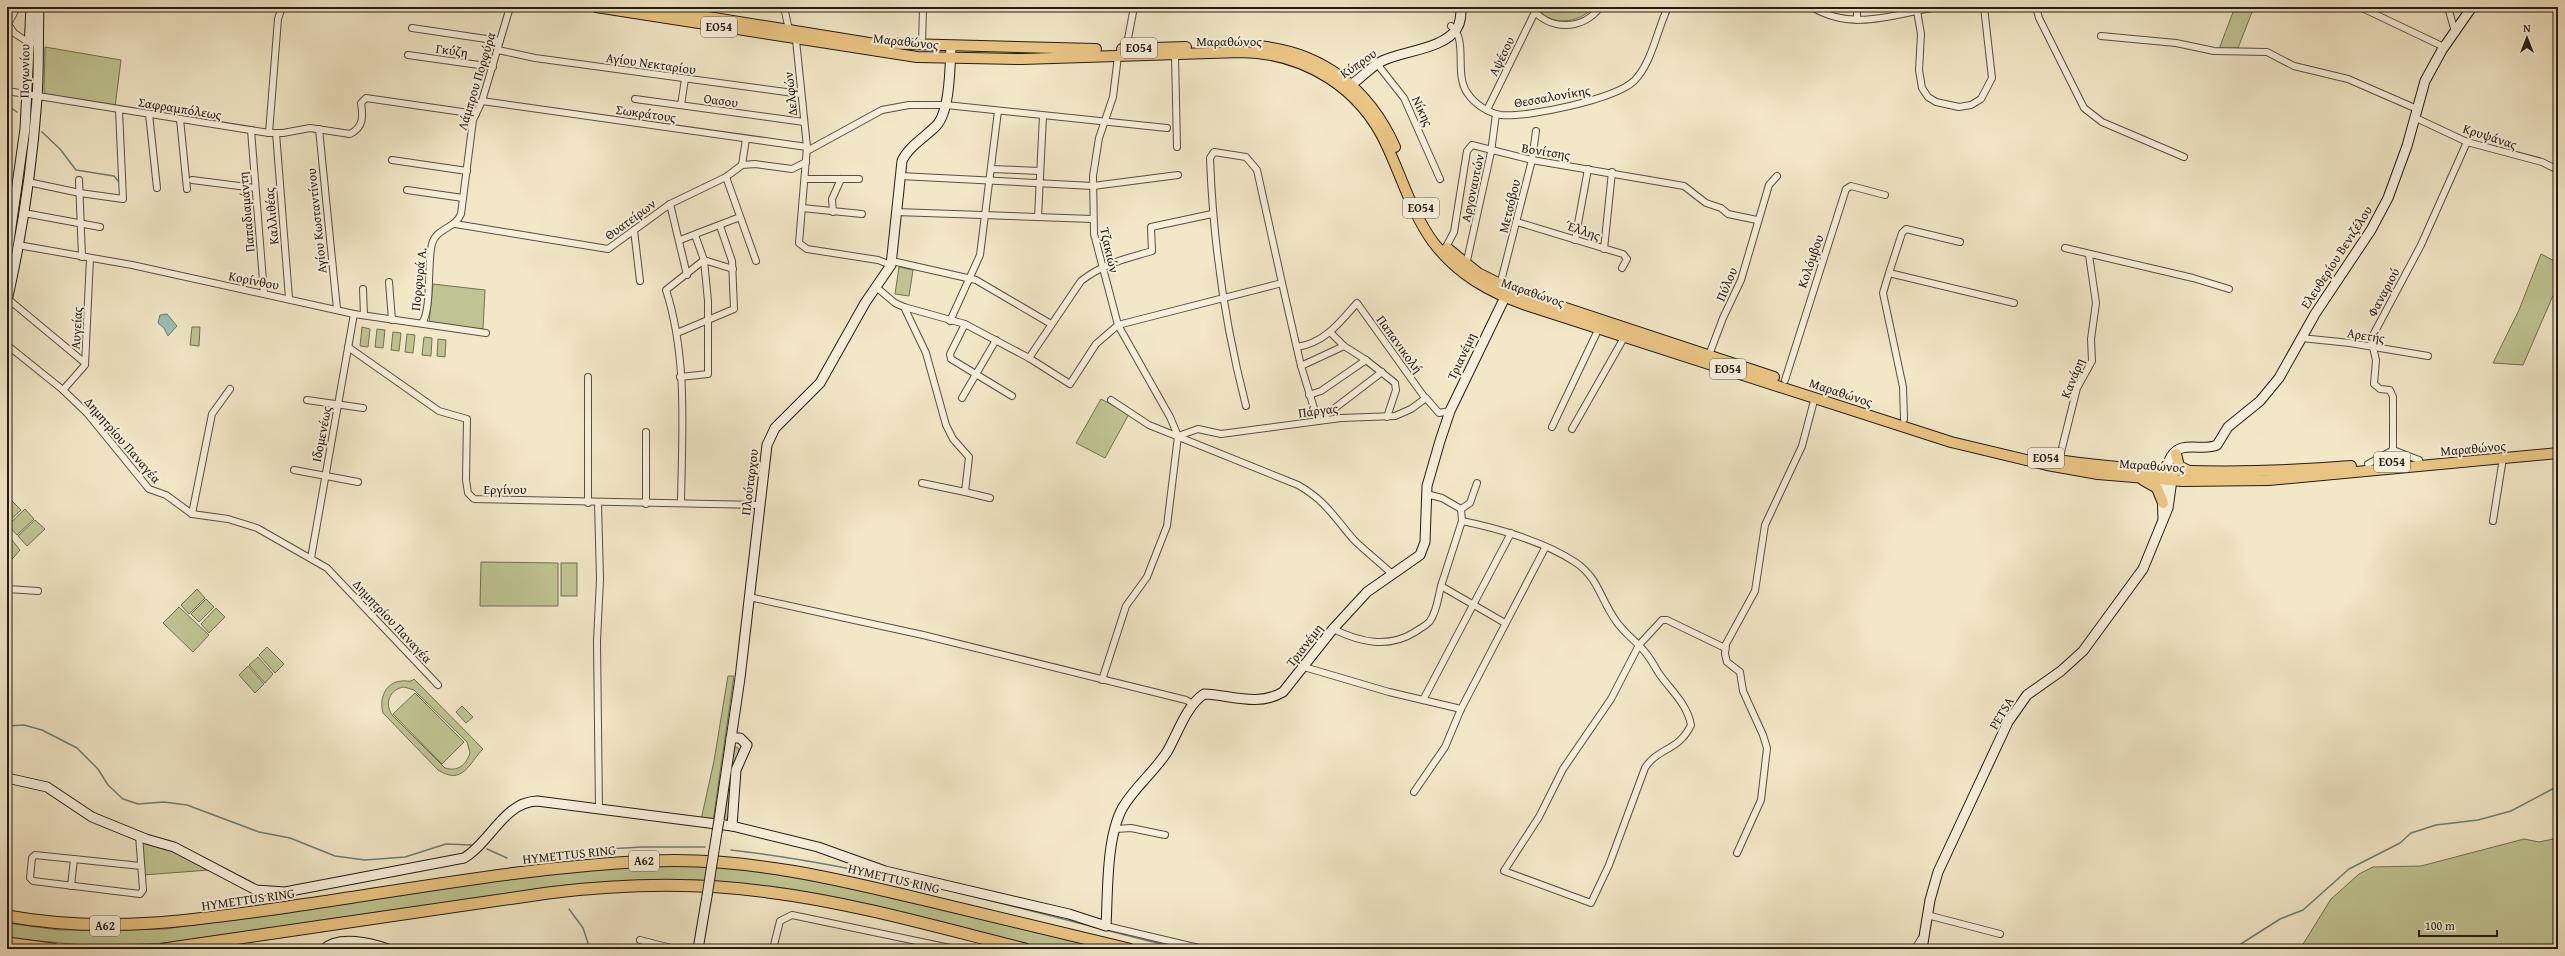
<svg xmlns="http://www.w3.org/2000/svg" width="2565" height="956" viewBox="0 0 2565 956" font-family="'Gentium Book Plus',serif">
	<style>
		.green { fill: #bfc492; stroke: #717052; fill-rule: evenodd }
		.water { fill: #9bc0b5; stroke: #6b7e74 }
		.lines { fill: none; stroke-linecap: round; stroke-linejoin: round }
		.stream { stroke: #6b7e74; stroke-width: 1.5 }
		.street-casing { stroke: #574f40; stroke-width: 8 }
		.secondary-casing { stroke: #231c13; stroke-width: 11 }
		.primary-casing { stroke: #231c13; stroke-width: 12 }
		.highway-casing { stroke: #231c13; stroke-width: 13 }
		.street { stroke: #f7efdb; stroke-width: 6 }
		.secondary { stroke: #f7efdb; stroke-width: 9 }
		.primary { stroke: #e9c484; stroke-width: 10 }
		.highway { stroke: #e9c484; stroke-width: 11 }
		.secondary-bridge-casing { stroke: #231c13; stroke-width: 11; stroke-linecap: butt }
		.secondary-bridge { stroke: #f7efdb; stroke-width: 9 }
		.labels { text-anchor: middle; stroke-width: 4; stroke-linejoin: round; paint-order: stroke }
		.shield { fill: #f7efdb; stroke: #635b4f; stroke-width: 1 }
		.shield-label { font-size: 12px; font-weight: bold; fill: #231c13 }
		.street-label { font-size: 13px; fill: #231c13; stroke: #f7efdb }
	</style>
	<rect width="100%" height="100%" fill="#f2e7c7"/>
	<filter id="stains"><feTurbulence type="fractalNoise" baseFrequency=".005" numOctaves="4"/><feColorMatrix values="0 0 0 0 .2 0 0 0 0 .09 0 0 0 0 .02 0 0 0 .5 -.17"/></filter>
	<radialGradient id="worn" r=".72"><stop offset=".6" stop-color="#630" stop-opacity="0"/><stop offset="1" stop-color="#630" stop-opacity=".3"/></radialGradient>
	<!-- green -->
	<g class="green">
		<path d="M1536 7H1594C1578 24 1551 27 1536 7Z"/>
		<path d="M2235 7H2254L2238 48 2219 49Z"/>
		<path d="M45 47 121 60 115 107 47 96 44 91Z"/>
		<path d="M2541 254 2558 263V284L2523 365 2493 363 2519 310Z"/>
		<path d="M899 267 913 270 909 296 895 294Z"/>
		<path d="M433 284 485 290 483 329 429 324Z"/>
		<path d="M192 327H200L199 346 190 345Z"/>
		<path d="M362 327 370 329 368 347 360 346Z"/>
		<path d="M377 329 385 330 383 348 375 347Z"/>
		<path d="M393 332 401 333 399 351 391 350Z"/>
		<path d="M407 334 415 335 413 353 405 352Z"/>
		<path d="M424 337 432 338 431 356 422 355Z"/>
		<path d="M438 339 446 340 445 357 437 356Z"/>
		<path d="M1101 399 1129 414 1105 458 1076 443Z"/>
		<path d="M7 496 10 500 8 502 11 500 21 510 7 523Z"/>
		<path d="M25 509 34 519 17 535 8 525Z"/>
		<path d="M35 520 45 529 27 546 18 536Z"/>
		<path d="M7 534 20 550 7 565Z"/>
		<path d="M481 562 558 563V606H480Z"/>
		<rect x="561" y="563" width="16" height="33"/>
		<path d="M197 589 205 598 189 614 181 605Z"/>
		<path d="M206 599 214 607 199 622 191 614Z"/>
		<path d="M179 607 209 635 193 652 163 623Z"/>
		<path d="M216 608 225 617 209 633 201 624Z"/>
		<path d="M267 647 284 664 275 673 259 655Z"/>
		<path d="M258 657 273 674 265 683 249 665Z"/>
		<path d="M248 666 264 684 255 693 239 675Z"/>
		<path d="M728 676H734L713 821 701 820 714 761Z"/>
		<path d="M414 679 483 749C469 763 463 786 438 770L383 713C379 699 385 682 402 681 406 680 410 683 414 679ZM404 687 414 690 467 742 470 753C466 765 458 772 445 768L392 715C384 703 390 689 404 687Z"/>
		<path d="M415 693 464 742 442 764 393 714Z"/>
		<path d="M462 706 473 717 466 723 456 712Z"/>
		<path d="M734 746 738 748 739 753 729 818 724 822Z"/>
		<path d="M2558 838V949H2300L2331 899 2359 874 2373 867 2421 866 2524 839 2539 842Z"/>
		<path d="M142 842 165 845 209 870 143 875Z"/>
		<path d="M659 865 731 867 800 876 1111 949H1048L797 891 695 880 166 943 94 946 7 938V923L59 930 165 929 554 872Z"/>
	</g>
	<!-- water -->
	<path class="water" d="M167 314 177 326 168 336 164 328 158 323 160 315Z"/>
	<g class="lines">
		<!-- stream -->
		<g class="stream">
			<path d="M7 105 17 112"/>
			<path d="M42 132 60 149 76 170 114 176 119 182"/>
			<path d="M7 726 24 725 42 730 77 748 98 769 108 785 123 799 138 804 164 802 187 805 259 832 290 838 335 856 365 860 405 857 446 844 472 845"/>
			<path d="M487 849 507 858"/>
			<path d="M731 850C882 867 1034 913 1181 949"/>
			<path d="M573 851 642 847H705"/>
			<path d="M569 909 583 928 590 949"/>
			<path d="M2233 949 2280 919 2303 910 2349 869 2400 843 2411 833 2436 825 2478 820 2511 811 2558 786"/>
		</g>
		<!-- street casing -->
		<g class="street-casing">
			<g id="street">
				<path d="M17 7 8 24 14 33 31 44"/>
				<path d="M784 7 789 30"/>
				<path d="M1531 7C1548 31 1583 31 1600 7"/>
				<path d="M1812 7C1853 32 1894 14 1937 7"/>
				<path d="M1857 7V20"/>
				<path d="M2036 7 2039 18 2084 108 2102 122 2184 157"/>
				<path d="M2042 7H2067"/>
				<path d="M2360 7 2444 47"/>
				<path d="M2448 7 2455 32"/>
				<path d="M2550 7 2558 11"/>
				<path d="M1917 11 1921 34 1919 70 1922 88 1928 97 1936 102 1959 107 1971 105 1981 99 1992 78 1984 7"/>
				<path d="M1451 26C1469 40 1453 74 1468 94 1475 104 1488 113 1501 115 1527 118 1615 99 1634 81 1652 63 1657 30 1668 7"/>
				<path d="M412 28 500 41"/>
				<path d="M2101 36 2176 43 2214 51 2267 52 2294 66 2348 79 2417 109"/>
				<path d="M796 40 807 147 799 243 807 249 878 260 891 265"/>
				<path d="M922 45 923 7"/>
				<path d="M1126 49 1134 7"/>
				<path d="M498 50 535 58 801 94"/>
				<path d="M408 55 493 67"/>
				<path d="M1175 55 1177 147"/>
				<path d="M1118 56 1113 97 1099 138 1093 176 1094 234 1118 325 1170 417 1178 436"/>
				<path d="M1374 60 1404 98 1440 179"/>
				<path d="M7 91 269 133H283L310 128 350 134C364 127 363 116 361 103L366 98 476 114"/>
				<path d="M635 99 804 122"/>
				<path d="M482 101 807 147"/>
				<path d="M681 105 685 79"/>
				<path d="M1487 110 1535 12"/>
				<path d="M149 114 157 188"/>
				<path d="M2416 118 2467 142 2542 162 2558 170"/>
				<path d="M180 119 187 189"/>
				<path d="M319 129 337 309"/>
				<path d="M251 130 264 293"/>
				<path d="M269 133 278 19 282 7"/>
				<path d="M276 133 289 298"/>
				<path d="M807 151 882 110 909 105H946L1167 128"/>
				<path d="M392 160 467 171"/>
				<path d="M742 165 746 139"/>
				<path d="M991 169 1040 171"/>
				<path d="M900 176 1093 186 1178 175"/>
				<path d="M726 177 756 261"/>
				<path d="M805 179H859"/>
				<path d="M79 180 82 257"/>
				<path d="M192 180 255 188"/>
				<path d="M28 182 80 193 123 199 119 110"/>
				<path d="M407 190 463 198"/>
				<path d="M670 204 687 275"/>
				<path d="M802 208 862 214"/>
				<path d="M833 212 832 199 841 179"/>
				<path d="M896 212 1092 219"/>
				<path d="M24 213 100 227"/>
				<path d="M1212 214 1151 227 1152 251C1125 259 1104 263 1081 281L1029 358 1070 384 1096 344 1118 325 1282 283 1301 366 1318 421 1382 372"/>
				<path d="M1038 217 1043 116"/>
				<path d="M1517 222 1623 254 1627 259 1622 268"/>
				<path d="M455 224 608 249 670 204 726 177 742 165 755 164 792 169 806 162"/>
				<path d="M634 230 640 281"/>
				<path d="M680 240 740 217"/>
				<path d="M1575 240 1588 169"/>
				<path d="M18 245 132 265 354 314 486 333"/>
				<path d="M1446 247 1454 232 1467 151 1472 145 1532 160 1684 186 1706 203 1721 208 1728 214 1757 220"/>
				<path d="M2065 248 2193 278 2229 289"/>
				<path d="M1604 249 1612 172"/>
				<path d="M892 261 976 280 1051 324"/>
				<path d="M1466 265 1491 152 1496 114"/>
				<path d="M1889 273 1902 233 1906 229 1960 242"/>
				<path d="M389 282 392 320"/>
				<path d="M1500 285 1532 160 1536 131"/>
				<path d="M876 287 895 303 904 307 926 353 946 425 953 439 969 457 965 492 922 483"/>
				<path d="M363 289 364 315"/>
				<path d="M8 299 85 363"/>
				<path d="M904 307 965 324 1029 358"/>
				<path d="M950 321 980 255 998 111"/>
				<path d="M422 323C432 310 427 262 432 244 436 228 455 229 461 214L473 120 482 101 510 7"/>
				<path d="M965 324 950 354 951 359 1012 396"/>
				<path d="M677 333 734 309 732 261 720 226"/>
				<path d="M1331 333 1344 346"/>
				<path d="M2301 338 2350 343 2428 356"/>
				<path d="M7 345 63 390 87 413 149 489 166 495 192 514 228 519 257 528 327 568 438 685"/>
				<path d="M348 347 439 411 467 419 466 480 468 493 474 499 759 505"/>
				<path d="M1297 347C1325 343 1340 322 1357 303L1425 398"/>
				<path d="M1709 355 1723 318 1741 280 1769 185 1777 176"/>
				<path d="M1301 366 1344 346 1366 360 1395 383 1396 390 1387 417"/>
				<path d="M680 377 708 374V301L704 260 733 269"/>
				<path d="M1785 380 1846 189 1851 186 1885 195"/>
				<path d="M63 390 85 365 90 258"/>
				<path d="M1309 395 1321 391 1366 360"/>
				<path d="M962 398 996 340"/>
				<path d="M307 400 363 408"/>
				<path d="M1111 400 1149 425 1298 485C1326 501 1334 517 1354 540 1366 552 1381 563 1393 575"/>
				<path d="M1246 406C1225 325 1213 242 1210 158L1214 152 1246 157 1257 170 1282 283"/>
				<path d="M1904 419 1903 387 1883 293 1889 273 2014 303"/>
				<path d="M1552 427 1599 328"/>
				<path d="M1572 429 1625 336"/>
				<path d="M1178 436 1198 429 1221 434 1341 418 1395 416 1411 409 1426 398 1439 413 1450 411"/>
				<path d="M2393 450V397L2390 390 2380 389 2374 384 2376 360 2371 339 2421 245 2467 142"/>
				<path d="M2393 450 2419 460"/>
				<path d="M2059 460 2077 388 2092 361 2091 339 2096 303 2089 255"/>
				<path d="M2368 464 2393 450"/>
				<path d="M294 470 358 482"/>
				<path d="M965 492 990 498"/>
				<path d="M1426 494 1442 498 1461 509 1462 521 1441 586 1505 623"/>
				<path d="M588 503V377"/>
				<path d="M598 503 600 579 597 641 599 809"/>
				<path d="M681 503C682 433 688 358 666 290L704 260 695 235"/>
				<path d="M646 504V432"/>
				<path d="M1461 509 1470 503 1477 483"/>
				<path d="M192 514 212 414 230 389"/>
				<path d="M1462 521C1497 528 1545 542 1575 562 1599 578 1600 599 1616 621 1624 633 1636 641 1645 652 1650 658 1654 665 1658 672 1670 690 1687 703 1691 725 1679 751 1657 748 1645 768L1609 865 1591 903 1504 871 1539 817 1563 769 1611 699 1639 645 1662 620H1667L1725 648"/>
				<path d="M2493 521 2503 458"/>
				<path d="M311 558 354 314"/>
				<path d="M7 589 38 591"/>
				<path d="M749 597 923 635 1186 700 1193 704"/>
				<path d="M1333 629C1360 642 1388 649 1415 632 1419 629 1426 626 1430 621 1437 611 1438 598 1441 586"/>
				<path d="M1304 667 1389 692 1461 709"/>
				<path d="M1102 680 1126 606 1147 577 1167 526 1178 436"/>
				<path d="M1423 700 1511 533"/>
				<path d="M1414 792 1445 747 1461 709 1545 548"/>
				<path d="M1116 829 1131 828 1165 835"/>
				<path d="M139 835 143 890 140 894 33 881 30 878 32 858 35 855 141 866"/>
				<path d="M1737 853 1761 800 1767 748 1763 735 1743 691 1740 672 1727 662 1725 654 1726 644 1755 591 1765 525 1802 446 1815 397"/>
				<path d="M71 886 74 859"/>
				<path d="M1927 915 2000 934"/>
				<path d="M1106 926 1203 949"/>
				<path d="M640 940 675 949"/>
				<path d="M773 949 780 921 792 915 955 949"/>
				<path d="M1915 949 1921 939"/>
			</g>
		</g>
		<!-- secondary casing -->
		<g class="secondary-casing">
			<g id="secondary">
				<path d="M1345 88C1359 82 1368 68 1382 61 1402 51 1445 49 1457 28 1461 22 1461 14 1461 7"/>
				<path d="M7 255 25 129 31 7"/>
				<path d="M7 301C22 235 32 167 37 99 39 68 38 37 39 7"/>
				<path d="M2163 519C2162 501 2161 453 2182 448 2194 445 2206 450 2217 445L2228 427 2260 401 2279 378 2315 314 2371 230 2388 198 2407 146 2425 81 2442 50 2472 7"/>
				<path d="M731 738H740L747 745 736 770 732 826"/>
				<path d="M7 778 47 787 92 817 146 839 174 847 256 890 285 892 464 858C490 843 504 802 537 801L732 826 818 847 885 871 1069 914 1106 926C1108 892 1106 837 1123 807 1135 787 1154 772 1167 752 1178 733 1186 706 1204 694 1231 695 1258 707 1283 692L1333 629 1367 592 1420 555 1425 542 1427 486 1440 441 1450 411 1508 291"/>
				<path d="M719 820 740 678 767 445 775 428 820 383 865 303 891 265 902 161C908 147 925 137 936 126 950 112 950 67 951 46"/>
				<path d="M714 851 717 832"/>
				<path d="M324 949C339 935 371 943 388 949"/>
				<path d="M698 949 707 896"/>
				<path d="M1922 949 1930 900 1938 872 2008 722 2027 695 2061 671 2083 651 2143 569 2168 508 2173 473"/>
			</g>
		</g>
		<!-- primary casing -->
		<g class="primary-casing">
			<g id="primary">
				<path d="M596 7 917 57 1022 59 1241 52C1305 53 1361 88 1387 146 1402 178 1412 213 1433 242 1457 274 1489 292 1526 305L1951 442 2047 465 2098 474 2182 481 2269 480 2558 453"/>
				<path d="M647 7 869 43 1096 49"/>
				<path d="M1258 46C1323 52 1369 89 1395 147"/>
				<path d="M1122 49 1186 47"/>
				<path d="M1447 248 1478 273 1514 291 1774 377"/>
				<path d="M2176 454 2179 466 2187 470"/>
				<path d="M2057 460C2154 474 2254 474 2351 466"/>
				<path d="M2143 480 2157 488 2163 503"/>
			</g>
		</g>
		<!-- highway casing -->
		<g class="highway-casing">
			<g id="highway">
				<path d="M7 916C111 935 205 919 308 904 422 887 537 866 653 861 747 857 838 879 929 901 995 917 1062 933 1129 949"/>
				<path d="M7 943 53 949"/>
				<path d="M164 949 548 893C621 884 695 882 768 892 855 903 941 928 1025 949"/>
			</g>
		</g>
		<!-- street -->
		<use href="#street" class="street"/>
		<!-- secondary -->
		<use href="#secondary" class="secondary"/>
		<!-- primary -->
		<use href="#primary" class="primary"/>
		<!-- highway -->
		<use href="#highway" class="highway"/>
		<!-- secondary-bridge casing -->
		<g class="secondary-bridge-casing">
			<g id="secondary-bridge">
				<path d="M717 832 719 820"/>
				<path d="M707 896 714 851"/>
			</g>
		</g>
		<!-- secondary-bridge -->
		<use href="#secondary-bridge" class="secondary-bridge"/>
	</g>
	<g class="labels">
		<!-- shield labels -->
		<g class="shield">
			<rect x="701" y="17" width="36" height="20" rx="3"/>
			<rect x="1121" y="38" width="36" height="20" rx="3"/>
			<rect x="1403" y="198" width="36" height="20" rx="3"/>
			<rect x="1710" y="359" width="36" height="20" rx="3"/>
			<rect x="2028" y="448" width="36" height="20" rx="3"/>
			<rect x="2374" y="452" width="36" height="20" rx="3"/>
			<rect x="629" y="851" width="30" height="20" rx="3"/>
			<rect x="90" y="916" width="30" height="20" rx="3"/>
		</g>
		<g class="shield-label">
			<text x="719" y="31">ΕΟ54</text>
			<text x="1139" y="52">ΕΟ54</text>
			<text x="1421" y="212">ΕΟ54</text>
			<text x="1728" y="373">ΕΟ54</text>
			<text x="2046" y="462">ΕΟ54</text>
			<text x="2392" y="466">ΕΟ54</text>
			<text x="644" y="865">Α62</text>
			<text x="105" y="930">Α62</text>
		</g>
		<!-- street labels -->
		<g class="street-label">
			<text transform="translate(906 41) rotate(6)" y="5">Μαραθώνος</text>
			<text x="1229" y="46">Μαραθώνος</text>
			<text transform="translate(452 50) rotate(8)" y="5">Γκύζη</text>
			<text transform="translate(1501 56) rotate(-64)" y="5">Αψέσου</text>
			<text transform="translate(651 63) rotate(8)" y="5">Αγίου Νεκταρίου</text>
			<text transform="translate(1358 63) rotate(-35)" y="5">Κύπρου</text>
			<text transform="translate(24 71) rotate(-89)" y="5">Πογωνίου</text>
			<text transform="translate(476 81) rotate(-73)" y="5">Λάμπρου Πορφύρα</text>
			<text transform="translate(790 94) rotate(-96)" y="5">Δελφών</text>
			<text transform="translate(1552 96) rotate(-10)" y="5">Θεσσαλονίκης</text>
			<text transform="translate(721 100) rotate(8)" y="5">Οασου</text>
			<text transform="translate(180 108) rotate(9)" y="5">Σαφραμπόλεως</text>
			<text transform="translate(1423 111) rotate(65)" y="5">Νίκης</text>
			<text transform="translate(646 113) rotate(8)" y="5">Σωκράτους</text>
			<text transform="translate(2490 136) rotate(18)" y="5">Κρυψάνας</text>
			<text transform="translate(1546 151) rotate(9)" y="5">Βονίτσης</text>
			<text transform="translate(1472 188) rotate(-78)" y="5">Αργοναυτών</text>
			<text transform="translate(1509 206) rotate(-76)" y="5">Μετσόβου</text>
			<text transform="translate(246 212) rotate(-95)" y="5">Παπαδιαμάντη</text>
			<text transform="translate(271 216) rotate(-95)" y="5">Καλλιθέας</text>
			<text transform="translate(630 219) rotate(-36)" y="5">Θυατείρων</text>
			<text transform="translate(316 221) rotate(-96)" y="5">Αγίου Κωσταντίνου</text>
			<text transform="translate(1583 230) rotate(19)" y="5">Έλλης</text>
			<text transform="translate(1110 250) rotate(77)" y="5">Τζακιών</text>
			<text transform="translate(2336 257) rotate(-57)" y="5">Ελευθερίου Βενιζέλου</text>
			<text transform="translate(1810 261) rotate(-71)" y="5">Κολόμβου</text>
			<text transform="translate(418 279) rotate(-84)" y="5">Πορφυρά Α.</text>
			<text transform="translate(254 280) rotate(11)" y="5">Κορίνθου</text>
			<text transform="translate(1726 284) rotate(-67)" y="5">Πύλου</text>
			<text transform="translate(1533 292) rotate(19)" y="5">Μαραθώνος</text>
			<text transform="translate(2383 292) rotate(-62)" y="5">Φαναριού</text>
			<text transform="translate(76 328) rotate(-87)" y="5">Αυγείας</text>
			<text transform="translate(2366 335) rotate(9)" y="5">Αρετής</text>
			<text transform="translate(1400 344) rotate(54)" y="5">Παπανικολή</text>
			<text transform="translate(1461 356) rotate(-65)" y="5">Τριανέμη</text>
			<text transform="translate(2072 378) rotate(-68)" y="5">Κανάρη</text>
			<text transform="translate(1841 392) rotate(18)" y="5">Μαραθώνος</text>
			<text transform="translate(1318 410) rotate(-7)" y="5">Πάργας</text>
			<text transform="translate(321 434) rotate(-79)" y="5">Ιδομενέως</text>
			<text transform="translate(123 440) rotate(49)" y="5">Δημητρίου Παναγέα</text>
			<text transform="translate(2473 448) rotate(-5)" y="5">Μαραθώνος</text>
			<text transform="translate(2152 465) rotate(4)" y="5">Μαραθώνος</text>
			<text transform="translate(749 482) rotate(-83)" y="5">Πλούταρχου</text>
			<text x="505" y="494">Εργίνου</text>
			<text transform="translate(393 621) rotate(47)" y="5">Δημητρίου Παναγέα</text>
			<text transform="translate(1304 645) rotate(-52)" y="5">Τριανέμη</text>
			<text transform="translate(2001 713) rotate(-59)" y="5">PETSA</text>
			<text transform="translate(569 854) rotate(-6)" y="5">HYMETTUS RING</text>
			<text transform="translate(894 878) rotate(13)" y="5">HYMETTUS RING</text>
			<text transform="translate(248 899) rotate(-8)" y="5">HYMETTUS RING</text>
		</g>
	</g>
	<!-- margin -->
	<rect width="2565" height="956" fill="none" stroke="#f2e7c7" stroke-width="24"/>
	<rect x="8" y="8" width="2549" height="940" fill="none" stroke="#231c13" stroke-width="2"/>
	<rect x="12" y="12" width="2541" height="932" fill="none" stroke="#231c13"/>
	<!-- north arrow -->
	<g transform="translate(2527 38)" stroke="#f7efdb" stroke-width="3" paint-order="stroke">
	<path d="M0-3L7 15L0 10L-7 15Z" fill="#231c13"/>
	<text y="-6" font-size="11" font-weight="bold" text-anchor="middle" fill="#231c13">N</text>
	</g>
	<!-- scale -->
	<path d="M2419 930v6h78v-6" fill="none" stroke="#231c13" stroke-width="2"/>
	<text x="2425" y="930" font-size="12" fill="#231c13" stroke="#f7efdb" stroke-width="3" paint-order="stroke">100 m</text>
	<rect width="100%" height="100%" filter="url(#stains)"/>
	<rect width="100%" height="100%" fill="url(#worn)"/>
</svg>
